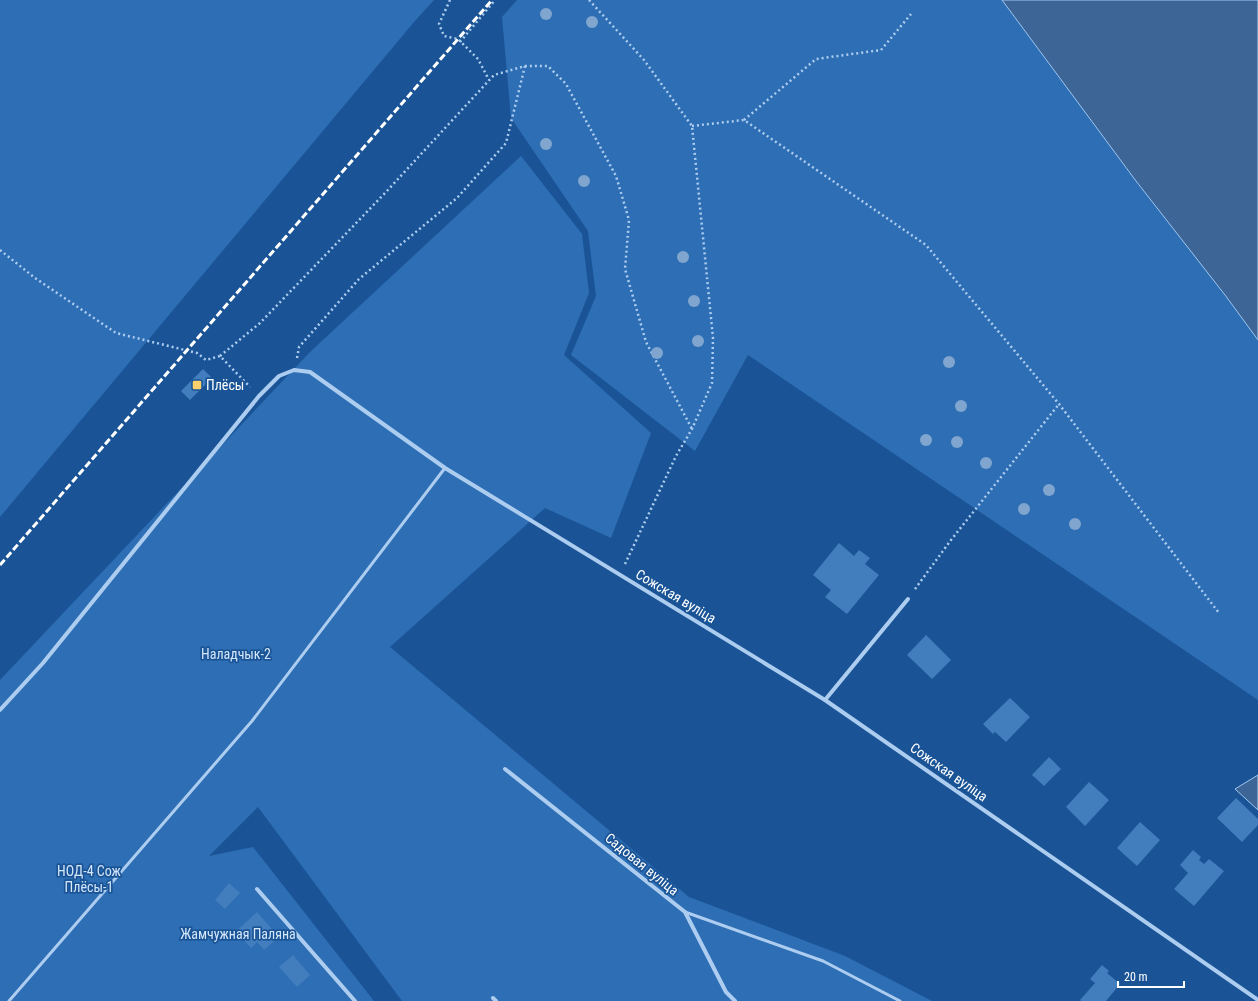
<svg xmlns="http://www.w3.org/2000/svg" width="1258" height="1001" viewBox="0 0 1258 1001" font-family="'Roboto Condensed',sans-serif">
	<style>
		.green { fill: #2d6eb4 }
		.water { fill: #3d6696; stroke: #9fc8f2 }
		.building { fill: #427dbd }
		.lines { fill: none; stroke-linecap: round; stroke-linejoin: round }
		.path { stroke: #adcdf0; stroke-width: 2.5; stroke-dasharray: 2 3; stroke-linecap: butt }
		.service { stroke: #adcdf0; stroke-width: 3 }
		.minor { stroke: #adcdf0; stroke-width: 4 }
		.rail { stroke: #fff; stroke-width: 3; stroke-dasharray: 7 3; stroke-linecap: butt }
		.tree { fill: #80a5ce }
		.poi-dot { fill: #ffd06c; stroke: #1a5496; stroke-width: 1.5 }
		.labels { text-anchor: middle; stroke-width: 3.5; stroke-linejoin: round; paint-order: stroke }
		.poi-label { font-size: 14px; fill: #fff; stroke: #1a5496; text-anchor: start }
		.street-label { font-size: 14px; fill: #fff; stroke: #1a5496 }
		.park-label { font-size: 14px; fill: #d4e7fb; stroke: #1a5496 }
	</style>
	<rect width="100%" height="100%" fill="#1a5496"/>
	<!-- green -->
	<g class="green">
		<path d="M0 0H434L414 22 0 517Z"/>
		<path d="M517 0H1002L1136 181 1225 295 1258 340V700L748 355 695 451 571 355 596 296 588 231 511 118 502 17Z"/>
		<path d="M521 156 582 234 589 293 564 355 651 433 611 538 545 508 390 647 689 897 845 956 932 1001H402L258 807 209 856 253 847 374 1001H0V680L310 352Z"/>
	</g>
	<!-- water -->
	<g class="water">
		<path d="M1002 0H1258V340L1225 295 1136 181Z"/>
		<path d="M1258 775V810L1235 789Z"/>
	</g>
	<!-- building -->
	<g class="building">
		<path d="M203 369 212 378 190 400 181 391Z"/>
		<path d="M839 543 854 556 859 550 870 558 865 564 879 575 847 614 825 597 831 590 813 575Z"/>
		<path d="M926 635 951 660 932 679 907 655Z"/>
		<path d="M1010 698 1030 717 1006 742 995 732 993 734 983 724Z"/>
		<path d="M1049 757 1061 769 1044 786 1032 775Z"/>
		<path d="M1089 782 1109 800 1085 826 1066 807Z"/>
		<path d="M1236 798 1258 819V825L1242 842 1217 818Z"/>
		<path d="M1140 822 1160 840 1137 866 1117 848Z"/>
		<path d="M1193 850 1201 857 1199 860 1204 864 1209 859 1224 871 1194 906 1174 889 1188 873 1180 865Z"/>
		<path d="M229 883 240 893 225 909 215 900Z"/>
		<path d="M257 912 279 937 264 950 257 942 251 948 236 931Z"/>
		<path d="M293 955 310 975 297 987 279 967Z"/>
		<path d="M1102 965 1109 971 1107 973 1120 984 1106 1001H1081L1080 1000 1095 983 1090 979Z"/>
	</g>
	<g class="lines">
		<!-- path -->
		<g class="path">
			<path d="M450 0 439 24 444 36 458 39 478 59 489 80"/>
			<path d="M589 0 644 60 692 126 713 338 712 383 692 429 676 456 625 564"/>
			<path d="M460 42 495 0"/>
			<path d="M744 120 816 59 881 50 911 14"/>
			<path d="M692 126 744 120 926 245 1059 404 1219 613"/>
			<path d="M0 250 35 278 116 333 197 353 206 360 220 356 250 387"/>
			<path d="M220 356 260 323 386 192 494 75 525 66H548L566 84 616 176 629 220 625 269 646 342 692 429"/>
			<path d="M297 358 299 347 359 279 457 198 506 143 525 66"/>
			<path d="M915 589 951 540 1059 404"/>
		</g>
		<!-- service -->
		<g class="service">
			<path d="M685 912 823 961 900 1001"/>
			<path d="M9 1001 252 721 445 468"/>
		</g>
		<!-- minor -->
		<g class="minor">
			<path d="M825 700 908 599"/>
			<path d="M0 710 43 663 259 396 279 376 294 370 310 372 445 468 825 700 1258 1000"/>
			<path d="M505 769 685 912 726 992 735 1001"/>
			<path d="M257 889 355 1001"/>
			<path d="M493 998 496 1001"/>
		</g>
		<!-- rail -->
		<path class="rail" d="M0 565 492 0"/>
	</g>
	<!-- trees -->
	<g class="tree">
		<circle cx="546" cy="14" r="6"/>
		<circle cx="592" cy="22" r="6"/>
		<circle cx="546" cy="144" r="6"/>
		<circle cx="584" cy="181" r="6"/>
		<circle cx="683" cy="257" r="6"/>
		<circle cx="694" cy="301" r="6"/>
		<circle cx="698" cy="341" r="6"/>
		<circle cx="657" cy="353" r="6"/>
		<circle cx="949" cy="362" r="6"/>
		<circle cx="961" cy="406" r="6"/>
		<circle cx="926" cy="440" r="6"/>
		<circle cx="957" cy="442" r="6"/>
		<circle cx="986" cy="463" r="6"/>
		<circle cx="1049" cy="490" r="6"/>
		<circle cx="1024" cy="509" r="6"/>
		<circle cx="1075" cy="524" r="6"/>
	</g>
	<!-- markers -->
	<rect class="poi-dot" x="192" y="380" width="10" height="10" rx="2"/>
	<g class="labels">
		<!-- poi labels -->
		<g class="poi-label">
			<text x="206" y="390">Плёсы</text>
		</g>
		<!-- street labels -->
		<g class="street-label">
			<text transform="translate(676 596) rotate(31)" y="5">Сожская вуліца</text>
			<text transform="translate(949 772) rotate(35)" y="5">Сожская вуліца</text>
			<text transform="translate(642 864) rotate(39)" y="5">Садовая вуліца</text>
		</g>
		<!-- park labels -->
		<g class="park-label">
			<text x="236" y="659">Наладчык-2</text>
			<text x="89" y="876">НОД-4 Сож<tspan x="89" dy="16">Плёсы-1</tspan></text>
			<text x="238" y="939">Жамчужная Паляна</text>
		</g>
	</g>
	<!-- scale -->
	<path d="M1118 981v6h66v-6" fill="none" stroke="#ffffff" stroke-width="2"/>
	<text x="1124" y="981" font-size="12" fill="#ffffff" stroke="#1a5496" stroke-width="3" paint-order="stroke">20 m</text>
</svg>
